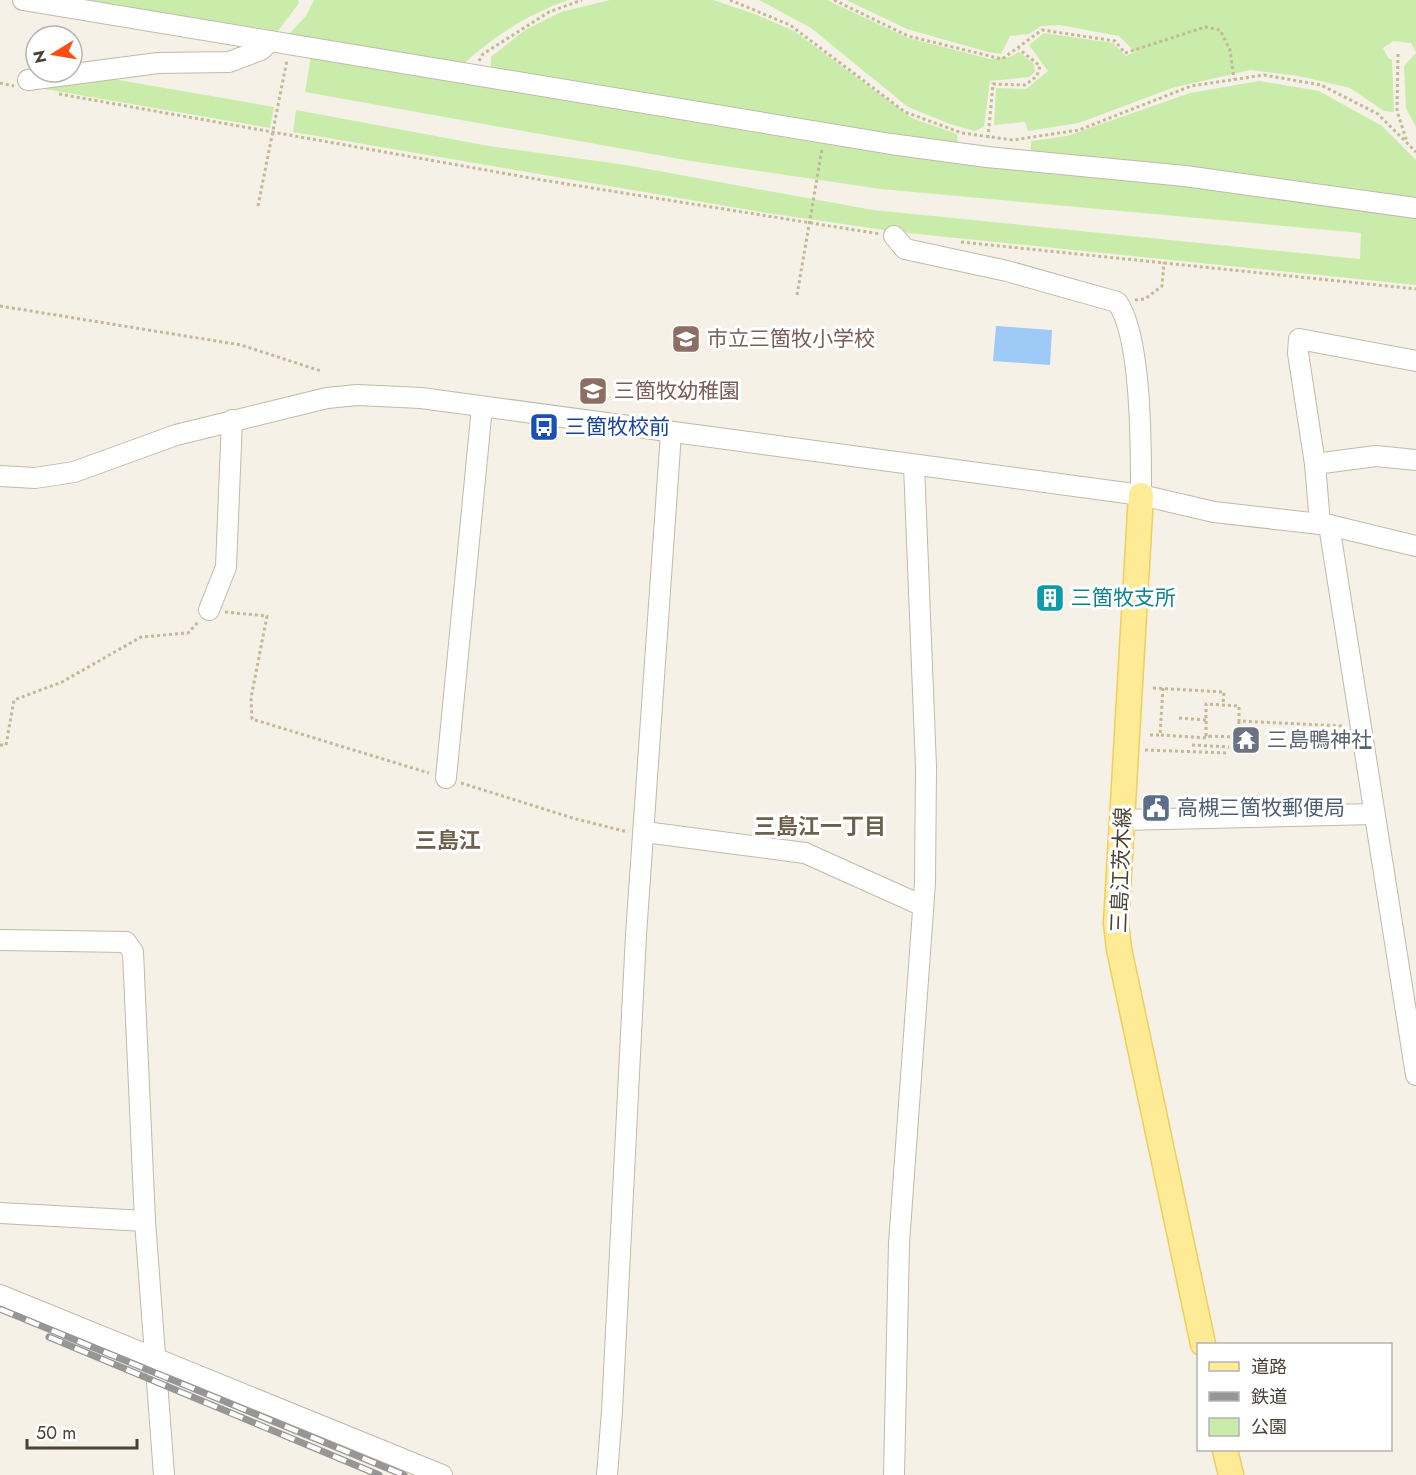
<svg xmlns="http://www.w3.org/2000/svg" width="1416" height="1475" viewBox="0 0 1416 1475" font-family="Jost,'Noto Sans JP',sans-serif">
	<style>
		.green { fill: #c9ecab }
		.water { fill: #9dcaf6 }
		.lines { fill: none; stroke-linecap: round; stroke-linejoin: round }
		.minor-casing { stroke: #c1baa8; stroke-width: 22 }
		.major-casing { stroke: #eecf5b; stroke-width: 27 }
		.path { stroke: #c4b898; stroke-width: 3; stroke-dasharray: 3 3; stroke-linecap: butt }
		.minor { stroke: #fff; stroke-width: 20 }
		.major { stroke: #ffea95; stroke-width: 24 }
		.rail-casing { stroke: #969696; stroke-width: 7 }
		.rail { stroke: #fff; stroke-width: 4.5; stroke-dasharray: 14; stroke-linecap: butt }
		.labels { text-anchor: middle; stroke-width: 6; stroke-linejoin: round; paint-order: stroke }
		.education-label { font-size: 21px; fill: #785e54; stroke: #fff; text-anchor: start }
		.transit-label { font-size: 21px; fill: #164399; stroke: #fff; text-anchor: start }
		.culture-label { font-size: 21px; fill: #0d838f; stroke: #fff; text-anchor: start }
		.worship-label { font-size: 21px; fill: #5b616d; stroke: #fff; text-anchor: start }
		.service-label { font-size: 21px; fill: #4e5e75; stroke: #fff; text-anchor: start }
		.street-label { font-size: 21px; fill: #484235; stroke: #fff }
		.neighbourhood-label { font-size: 22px; font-weight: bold; fill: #6c624b; stroke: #fff }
	</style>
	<rect width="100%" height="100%" fill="#f5f1e6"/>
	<!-- green -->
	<g class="green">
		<path d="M82 0H298L299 3 278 31Z"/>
		<path d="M314 0H568C528 14 491 38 460 67L287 36 306 16Z"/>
		<path d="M610 0H713L755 14 794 31 912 118 957 134 958 145 491 69V57L525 30 561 12Z"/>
		<path d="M759 0H827L908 38 990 59 1010 57 1019 52 1034 64 1035 72 1029 77 990 81 984 127 974 131 950 124 908 107 811 28Z"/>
		<path d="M846 0H1416V52L1411 43 1393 41 1383 48 1388 58 1392 60 1394 112 1384 111 1350 88 1299 76 1250 70 1172 88 1079 123 1028 131 1025 122 994 125 996 88 1026 89 1048 71 1029 45 1044 33 1113 43 1126 56 1135 52 1119 36 1060 25 1041 26 1029 34 1010 36 1001 54 988 52 907 29Z"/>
		<path d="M1416 53V127L1406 108 1404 66Z"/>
		<path d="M311 56 843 147 1085 173 1416 218V285L898 232 761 212 293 132 296 110 489 146 626 165 873 210 1360 259 1361 233 881 189 691 161 305 92Z"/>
		<path d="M107 78 274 107 270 128 27 86Z"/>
		<path d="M1259 81 1319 91 1382 126 1416 160V200L1031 152V141L1067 136 1190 93Z"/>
	</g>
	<!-- water -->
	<path class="water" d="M996 326 1052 330 1050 365 993 361Z"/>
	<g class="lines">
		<!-- minor casing -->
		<g class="minor-casing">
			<g id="minor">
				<path d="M23 0 891 144 987 157 1185 176 1416 208"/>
				<path d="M28 80 158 63 229 62 261 50 270 41"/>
				<path d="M894 236 905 249 1007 271 1117 302C1142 336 1141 450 1141 495"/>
				<path d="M1315 464 1376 456 1416 460"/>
				<path d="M0 476 35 478 74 472 176 435 327 398 357 395 421 398 1141 495 1214 512 1329 525 1416 546"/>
				<path d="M1320 524 1315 464 1298 353 1299 339 1416 361"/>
				<path d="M1329 525 1416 1075"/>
				<path d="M209 610 226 567 232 420"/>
				<path d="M446 778 482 407"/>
				<path d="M1122 820 1374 814"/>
				<path d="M645 832 805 853 923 906"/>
				<path d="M0 940 126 942 133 952 145 1221 164 1475"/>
				<path d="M0 1213 145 1221"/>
				<path d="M0 1295 442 1475"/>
				<path d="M607 1475 612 1411 636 935 671 433"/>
				<path d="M894 1475 899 1243 925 883 926 767 914 465"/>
			</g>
		</g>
		<!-- major casing -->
		<g class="major-casing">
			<g id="major">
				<path d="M1141 495 1116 923 1119 949 1203 1344"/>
				<path d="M1225 1450 1231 1475"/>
			</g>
		</g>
		<!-- path -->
		<g class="path">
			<path d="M730 0 790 25 905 112 962 133 1013 140 1079 130 1191 86 1264 75 1321 85 1378 114 1416 152"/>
			<path d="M834 0 908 36 1002 59 1042 30 1115 41 1125 53 1205 27 1220 30 1230 50 1234 79"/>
			<path d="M1398 54 1397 111 1407 142"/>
			<path d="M479 61 483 54 549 12 582 0"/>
			<path d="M0 83 14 86"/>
			<path d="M59 94 536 179 880 234"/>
			<path d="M988 138 993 84 1025 85 1037 76 1040 66 1019 49"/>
			<path d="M258 206 287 60"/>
			<path d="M961 242 1416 289"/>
			<path d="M797 295 822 149"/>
			<path d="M1135 300 1145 299 1162 286 1164 262"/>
			<path d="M0 306 241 345 321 371"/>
			<path d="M225 612 267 616 251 698 252 719 429 773"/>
			<path d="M1153 688 1224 692 1223 705"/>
			<path d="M1163 688 1160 735 1208 738 1210 736"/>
			<path d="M1179 718 1206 720"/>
			<path d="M1239 721 1238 737 1206 736V704L1239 706V721L1343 726"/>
			<path d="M1150 735H1160"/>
			<path d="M0 745H6L14 700 62 682 141 637 188 633 199 621"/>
			<path d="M1192 745 1229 747"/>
			<path d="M1145 750 1229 753"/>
			<path d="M461 783 576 819 628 832"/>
		</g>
		<!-- minor -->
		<use href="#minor" class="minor"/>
		<!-- major -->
		<use href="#major" class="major"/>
		<!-- rail casing -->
		<g class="rail-casing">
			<g id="rail">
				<path d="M0 1309 404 1475"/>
				<path d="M49 1337 379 1475"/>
			</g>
		</g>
		<!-- rail -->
		<use href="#rail" class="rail"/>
	</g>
	<!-- icons -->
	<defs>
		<g id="school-square" transform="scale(1.5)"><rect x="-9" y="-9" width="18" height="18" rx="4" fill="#8d6e63" stroke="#fff"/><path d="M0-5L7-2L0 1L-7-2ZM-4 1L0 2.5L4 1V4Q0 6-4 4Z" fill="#fff"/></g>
		<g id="bus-square" transform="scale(1.5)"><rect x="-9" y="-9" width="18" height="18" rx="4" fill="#1a4fb4" stroke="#fff"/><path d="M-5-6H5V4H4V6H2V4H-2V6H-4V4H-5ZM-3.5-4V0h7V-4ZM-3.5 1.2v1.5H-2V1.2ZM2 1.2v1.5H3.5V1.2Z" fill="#fff"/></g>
		<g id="building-square" transform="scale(1.5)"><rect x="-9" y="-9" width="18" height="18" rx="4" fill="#0f9aa8" stroke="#fff"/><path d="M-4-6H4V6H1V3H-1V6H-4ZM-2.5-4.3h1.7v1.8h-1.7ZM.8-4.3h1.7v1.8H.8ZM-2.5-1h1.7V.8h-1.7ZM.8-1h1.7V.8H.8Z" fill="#fff"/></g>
		<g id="temple-square" transform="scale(1.5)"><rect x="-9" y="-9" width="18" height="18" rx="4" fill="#6b7280" stroke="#fff"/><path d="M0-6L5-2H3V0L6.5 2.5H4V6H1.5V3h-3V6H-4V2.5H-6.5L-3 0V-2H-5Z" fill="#fff"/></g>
		<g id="civic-square" transform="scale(1.5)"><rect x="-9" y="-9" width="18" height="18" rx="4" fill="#5c6f8a" stroke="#fff"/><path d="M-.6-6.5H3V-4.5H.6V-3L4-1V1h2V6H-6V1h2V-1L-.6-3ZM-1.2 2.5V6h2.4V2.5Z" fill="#fff"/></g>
	</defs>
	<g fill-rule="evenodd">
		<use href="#school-square" x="686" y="339"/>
		<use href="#school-square" x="593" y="391"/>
		<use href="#bus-square" x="544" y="427"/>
		<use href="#building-square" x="1050" y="598"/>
		<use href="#temple-square" x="1246" y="740"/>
		<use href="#civic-square" x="1156" y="808"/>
	</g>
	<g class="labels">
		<!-- education labels -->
		<g class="education-label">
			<text x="707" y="346">市立三箇牧小学校</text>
			<text x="614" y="398">三箇牧幼稚園</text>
		</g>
		<!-- transit labels -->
		<g class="transit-label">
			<text x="565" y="434">三箇牧校前</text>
		</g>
		<!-- culture labels -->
		<g class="culture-label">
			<text x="1071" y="605">三箇牧支所</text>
		</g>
		<!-- worship labels -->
		<g class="worship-label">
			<text x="1267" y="747">三島鴨神社</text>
		</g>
		<!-- service labels -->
		<g class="service-label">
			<text x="1177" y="815">高槻三箇牧郵便局</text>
		</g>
		<!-- street labels -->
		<g class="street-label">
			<text transform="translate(1121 870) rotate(-88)" y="7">三島江茨木線</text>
		</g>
		<!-- neighbourhood labels -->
		<g class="neighbourhood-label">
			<text x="820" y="834">三島江一丁目</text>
			<text x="448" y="848">三島江</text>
		</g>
	</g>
	<!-- legend -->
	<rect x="1197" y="1343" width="195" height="108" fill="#ffffff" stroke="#b6b3ae" stroke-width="1.5"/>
	<rect x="1209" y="1362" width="30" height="9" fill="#ffea95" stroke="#b6b3ae" stroke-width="1.5"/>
	<text x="1251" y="1373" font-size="18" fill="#484235">道路</text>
	<rect x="1209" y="1392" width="30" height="9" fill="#969696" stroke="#b6b3ae" stroke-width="1.5"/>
	<text x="1251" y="1403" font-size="18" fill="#484235">鉄道</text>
	<rect x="1209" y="1418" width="30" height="18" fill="#c9ecab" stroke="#b6b3ae" stroke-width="1.5"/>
	<text x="1251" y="1433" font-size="18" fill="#484235">公園</text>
	<!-- north arrow -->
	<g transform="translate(54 54) rotate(259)"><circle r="28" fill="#ffffff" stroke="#b6b3ae" stroke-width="1.5"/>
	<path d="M0-4.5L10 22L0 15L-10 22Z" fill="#ff4c13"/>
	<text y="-9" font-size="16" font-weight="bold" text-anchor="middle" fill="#484235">N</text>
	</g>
	<!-- scale -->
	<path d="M27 1439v9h110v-9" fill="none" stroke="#484235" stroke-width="3"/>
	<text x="36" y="1439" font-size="18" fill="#484235" stroke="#ffffff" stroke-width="4.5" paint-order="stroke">50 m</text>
</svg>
